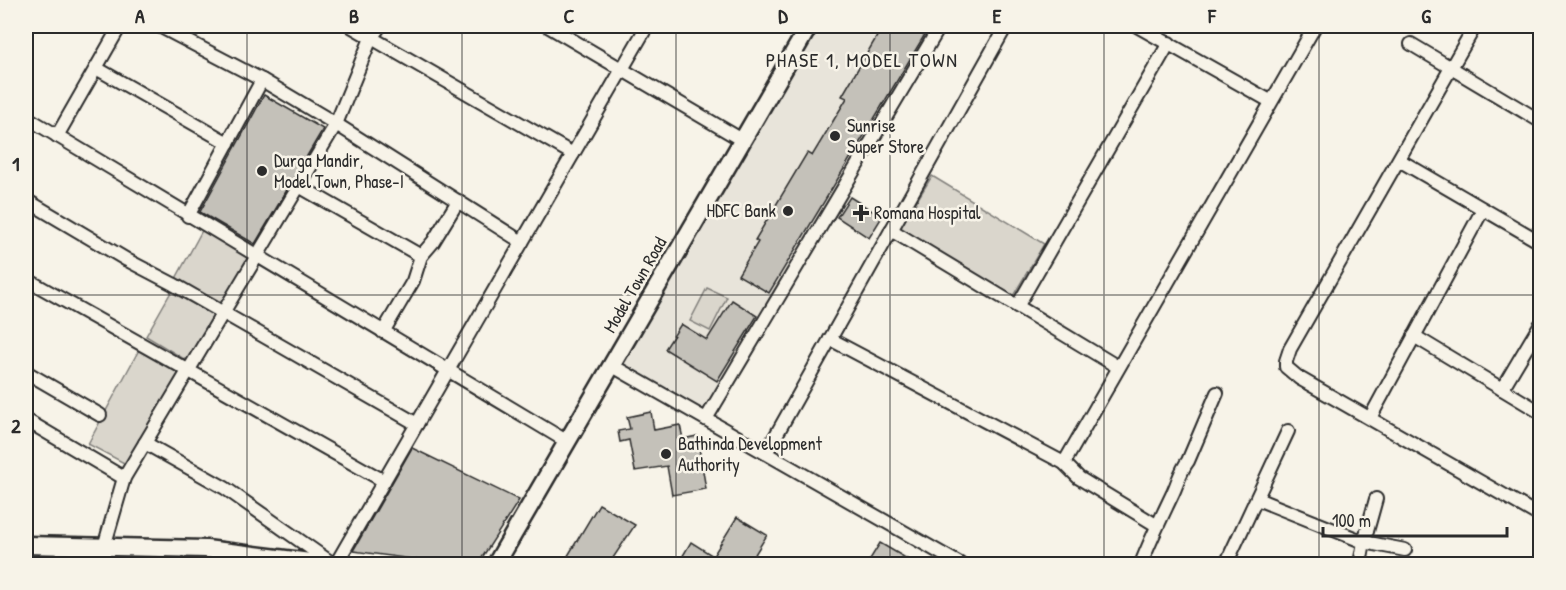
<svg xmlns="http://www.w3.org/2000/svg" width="1566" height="590" viewBox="0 0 1566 590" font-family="'Patrick Hand',sans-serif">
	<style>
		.built { fill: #e8e4da }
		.green { fill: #dad6cc; stroke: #82807c; stroke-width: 1.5 }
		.building { fill: #c4c1b9; stroke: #2b2b2b; stroke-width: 1.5 }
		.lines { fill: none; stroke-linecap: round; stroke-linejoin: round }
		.street-casing { stroke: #2b2b2b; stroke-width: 16 }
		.secondary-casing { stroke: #2b2b2b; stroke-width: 21 }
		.street { stroke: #f7f3e8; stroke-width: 12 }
		.secondary { stroke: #f7f3e8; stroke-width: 16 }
		.grid { fill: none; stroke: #2b2b2b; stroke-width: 1.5; stroke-opacity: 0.55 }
		.poi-dot { fill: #2b2b2b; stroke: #f7f3e8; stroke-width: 2 }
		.labels { text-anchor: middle; stroke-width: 5; stroke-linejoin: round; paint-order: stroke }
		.poi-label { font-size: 18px; fill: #2b2b2b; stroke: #f7f3e8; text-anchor: start }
		.street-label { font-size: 18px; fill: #2b2b2b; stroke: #f7f3e8 }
		.neighbourhood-label { font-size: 20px; letter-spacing: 1.5px; fill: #2b2b2b; stroke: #f7f3e8 }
		.neatline { fill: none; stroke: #2b2b2b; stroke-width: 2 }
		.grid-label { font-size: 20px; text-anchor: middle; font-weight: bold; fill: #2b2b2b }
	</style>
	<rect width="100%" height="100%" fill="#f7f3e8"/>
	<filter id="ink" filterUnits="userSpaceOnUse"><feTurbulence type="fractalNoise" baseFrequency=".0167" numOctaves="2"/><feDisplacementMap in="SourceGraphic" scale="12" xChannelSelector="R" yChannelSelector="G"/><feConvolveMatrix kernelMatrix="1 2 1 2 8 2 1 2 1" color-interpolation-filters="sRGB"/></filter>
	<g filter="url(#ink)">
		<!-- built -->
		<path class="built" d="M809 26H940L706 419 611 365Z"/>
		<!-- green -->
		<g class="green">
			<path d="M932 176 1044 244 1013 296 900 228Z"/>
			<path d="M205 225 258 254 222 314 173 284Z"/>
			<path d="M707 288 727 297 710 331 690 321Z"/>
			<path d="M171 292 216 316 189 362 146 336Z"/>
			<path d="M140 348 183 372 126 464 88 444Z"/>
		</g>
		<!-- building -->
		<g class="building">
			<path d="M883 26H930L769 293 738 275 758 242 755 240 807 153 812 156 847 98 842 96Z"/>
			<path d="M264 95 323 129 255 244 200 212Z"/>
			<path d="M850 197 882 217 869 238 837 217Z"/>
			<path d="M732 300 757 316 717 381 665 349 681 324 707 340Z"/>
			<path d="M651 412 654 430 680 425 683 439 697 436 706 489 672 495 667 466 635 471 629 440 620 442 618 431 630 429 627 417Z"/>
			<path d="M412 448 519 500 478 564H449L353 551Z"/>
			<path d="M599 504 635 525 609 564H563Z"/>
			<path d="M737 517 767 535 749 564H678L691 542 713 556Z"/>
			<path d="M880 543 916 564H867Z"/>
		</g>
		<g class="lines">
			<!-- street casing -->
			<g class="street-casing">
				<g id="street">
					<path d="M159 26 262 80 336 124 522 242"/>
					<path d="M351 26 573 154"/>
					<path d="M548 26 742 140"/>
					<path d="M1137 26 1270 101"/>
					<path d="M1475 26 1290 349 1286 361V367L1299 378 1540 516"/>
					<path d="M26 27V26"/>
					<path d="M1411 44 1540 121"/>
					<path d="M96 68 228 143"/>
					<path d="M26 117 566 441"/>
					<path d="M57 136 120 26"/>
					<path d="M1399 160 1540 242"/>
					<path d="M299 186 421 256"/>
					<path d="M26 200 127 260 173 284 417 424"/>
					<path d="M188 216 262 80"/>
					<path d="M891 230 1118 367"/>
					<path d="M26 279 384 481"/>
					<path d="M1018 305 1169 43"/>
					<path d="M383 332 413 281 421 256 433 242 458 201"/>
					<path d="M1414 336 1540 412"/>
					<path d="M830 339 1064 463 1315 26"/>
					<path d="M611 365 960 564"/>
					<path d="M26 372 100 415"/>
					<path d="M1502 389 1540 325"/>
					<path d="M1370 418 1483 209"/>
					<path d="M706 419 940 26"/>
					<path d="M26 420 124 478"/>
					<path d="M145 443 225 488 333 564"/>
					<path d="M766 453 1006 26"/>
					<path d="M1064 463 1079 478 1156 525"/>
					<path d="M1257 499 1364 542 1405 550"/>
					<path d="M104 564V547L124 478 336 124 371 38 380 26"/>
					<path d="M336 564 647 26"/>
					<path d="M1141 564C1150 541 1161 518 1172 495 1178 483 1180 471 1188 461L1217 393"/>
					<path d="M1226 564 1288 431"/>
					<path d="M1360 564 1364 542 1376 499"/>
				</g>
			</g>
			<!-- secondary casing -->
			<g class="secondary-casing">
				<g id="secondary">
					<path d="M26 545 206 549 326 564"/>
					<path d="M496 564 809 26"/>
				</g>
			</g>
			<!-- street -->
			<use href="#street" class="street"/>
			<!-- secondary -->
			<use href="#secondary" class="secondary"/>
		</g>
	</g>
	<!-- grid -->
	<path class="grid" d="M247 26V564M462 26V564M676 26V564M890 26V564M1104 26V564M1319 26V564M26 295H1540"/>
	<!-- markers -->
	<g class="poi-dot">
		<circle cx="835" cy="136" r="6"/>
		<circle cx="262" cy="171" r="6"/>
		<circle cx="788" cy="211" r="6"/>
		<path d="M858 204h6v6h6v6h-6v6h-6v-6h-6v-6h6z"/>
		<circle cx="666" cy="454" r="6"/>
	</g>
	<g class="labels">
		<!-- poi labels -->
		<g class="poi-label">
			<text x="847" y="132">Sunrise<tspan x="847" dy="21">Super Store</tspan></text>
			<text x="274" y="167">Durga Mandir,<tspan x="274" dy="21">Model Town, Phase-I</tspan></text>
			<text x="776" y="217" text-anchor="end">HDFC Bank</text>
			<text x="874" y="219">Romana Hospital</text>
			<text x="678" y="450">Bathinda Development<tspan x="678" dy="21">Authority</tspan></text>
		</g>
		<!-- street labels -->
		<g class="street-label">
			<text transform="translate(635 285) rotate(-60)" y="6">Model Town Road</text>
		</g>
		<!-- neighbourhood labels -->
		<g class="neighbourhood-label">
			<text x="862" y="67">PHASE 1, MODEL TOWN</text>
		</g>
	</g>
	<!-- margin -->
	<rect width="1566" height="590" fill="none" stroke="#f7f3e8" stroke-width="66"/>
	<!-- scale -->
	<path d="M1323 527v9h184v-9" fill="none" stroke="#2b2b2b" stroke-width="3"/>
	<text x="1332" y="527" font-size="18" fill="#2b2b2b" stroke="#f7f3e8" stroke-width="4.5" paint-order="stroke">100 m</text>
	<rect x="33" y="33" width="1500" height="524" class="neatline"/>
	<g class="grid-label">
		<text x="140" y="23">A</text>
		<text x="354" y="23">B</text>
		<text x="569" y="23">C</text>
		<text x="783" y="23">D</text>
		<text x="997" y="23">E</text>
		<text x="1212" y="23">F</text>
		<text x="1426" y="23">G</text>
		<text x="16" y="171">1</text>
		<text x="16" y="433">2</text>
	</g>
</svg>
